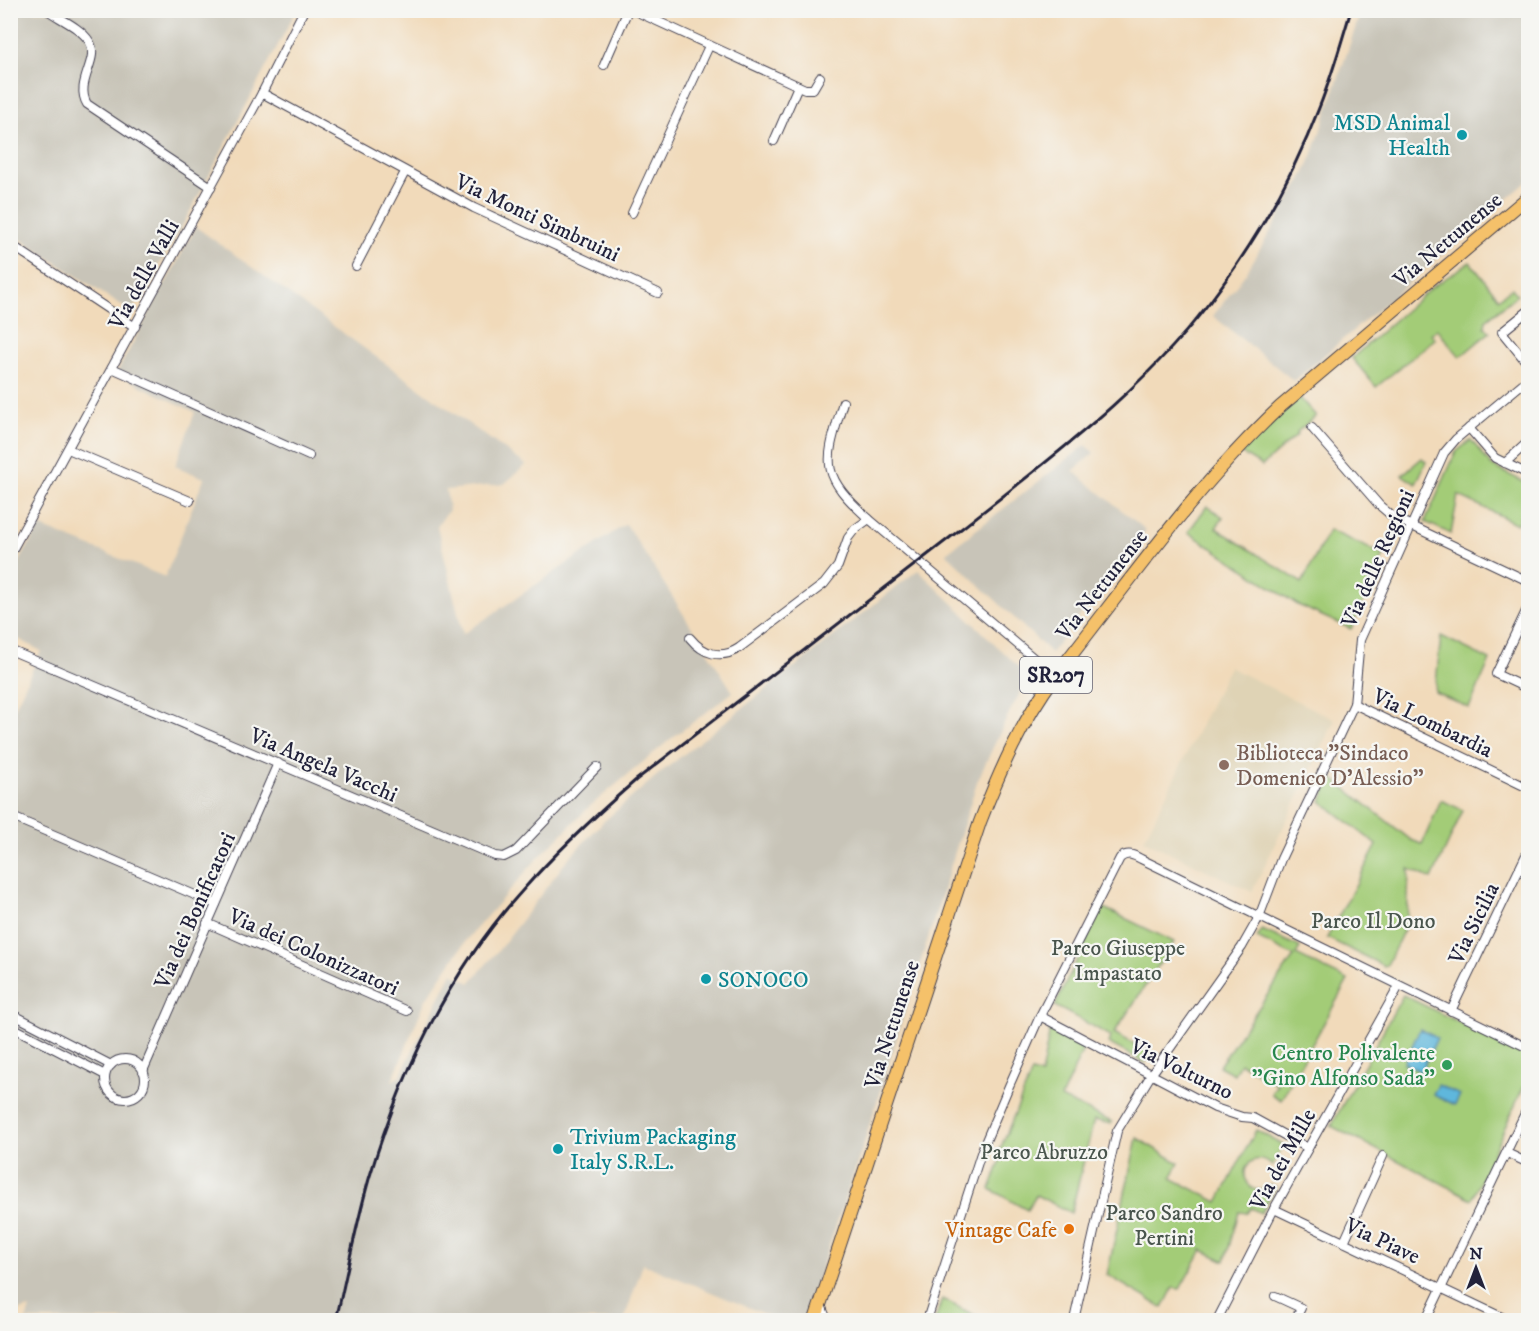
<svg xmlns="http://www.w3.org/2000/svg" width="1539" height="1331" viewBox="0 0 1539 1331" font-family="'IM FELL DW Pica',serif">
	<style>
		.built { fill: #dfd3b5 }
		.industrial { fill: #c8c4b8 }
		.green { fill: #a3cc77; stroke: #627759; stroke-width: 1.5 }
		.water { fill: #5fb7dc; stroke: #406c8c; stroke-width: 1.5 }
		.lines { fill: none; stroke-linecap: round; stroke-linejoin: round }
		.street-casing { stroke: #413e4e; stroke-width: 10 }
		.primary-casing { stroke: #413e4e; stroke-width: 14 }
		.street { stroke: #fff; stroke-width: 8 }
		.primary { stroke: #f5c16b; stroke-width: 12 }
		.rail { stroke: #22223b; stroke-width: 3 }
		.culture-dot { fill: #0f9aa8; stroke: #f6f6f2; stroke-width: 2 }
		.education-dot { fill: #8d6e63; stroke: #f6f6f2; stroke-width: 2 }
		.leisure-dot { fill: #2e9e5b; stroke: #f6f6f2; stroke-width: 2 }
		.food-dot { fill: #e8710a; stroke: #f6f6f2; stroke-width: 2 }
		.labels { text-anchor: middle; stroke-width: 4.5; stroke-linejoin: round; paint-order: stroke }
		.shield { fill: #f6f6f2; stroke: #626272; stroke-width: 1.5 }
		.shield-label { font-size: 21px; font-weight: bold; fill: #22223b }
		.culture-label { font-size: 22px; fill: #0d838f; stroke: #f6f6f2; text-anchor: start }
		.street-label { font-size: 22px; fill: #22223b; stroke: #f6f6f2 }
		.education-label { font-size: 22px; fill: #785e54; stroke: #f6f6f2; text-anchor: start }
		.park-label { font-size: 22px; fill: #49554d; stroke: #f6f6f2 }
		.leisure-label { font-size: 22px; fill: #27864d; stroke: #f6f6f2; text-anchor: end }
		.food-label { font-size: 22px; fill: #c56008; stroke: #f6f6f2; text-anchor: end }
	</style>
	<rect width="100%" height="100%" fill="#f6f6f2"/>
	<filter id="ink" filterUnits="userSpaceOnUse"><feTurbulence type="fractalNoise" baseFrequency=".0167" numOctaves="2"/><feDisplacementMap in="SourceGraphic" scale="12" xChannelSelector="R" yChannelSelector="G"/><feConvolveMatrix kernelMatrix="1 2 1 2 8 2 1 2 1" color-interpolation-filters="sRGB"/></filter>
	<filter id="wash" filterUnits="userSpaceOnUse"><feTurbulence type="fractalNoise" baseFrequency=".008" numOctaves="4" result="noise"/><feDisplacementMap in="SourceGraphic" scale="24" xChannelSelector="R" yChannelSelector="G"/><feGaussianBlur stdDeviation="1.35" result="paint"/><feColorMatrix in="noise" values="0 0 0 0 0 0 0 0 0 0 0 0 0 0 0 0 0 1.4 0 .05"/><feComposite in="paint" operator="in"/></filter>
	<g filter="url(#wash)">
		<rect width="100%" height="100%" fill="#f1daba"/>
		<!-- built -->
		<path class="built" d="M1229 667 1335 720 1252 892 1144 840Z"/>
		<!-- industrial -->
		<g class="industrial">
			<path d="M10 11H296L185 221 131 312 11 233Z"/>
			<path d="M1361 11H1528V181L1294 381 1213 316 1246 273 1302 178 1312 156Z"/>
			<path d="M196 227 526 465 504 484 446 490 449 510 437 526 463 634 626 524 733 692 672 738 589 807 537 859 467 939 426 999 392 1081 400 1076 452 973 470 983 501 947 568 859 603 822 660 773 918 570 1029 677 1010 711 977 782 864 1143 804 1320H779L643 1264 624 1320H26L30 1308 11 1313 10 718 41 651 11 635V577L39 526 165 577 204 478 175 466 195 412 116 374Z"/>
			<path d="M1086 445 1094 453 1073 471 1146 530 1051 653 946 553Z"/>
		</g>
		<!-- green -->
		<g class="green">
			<path d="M1470 262 1499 298 1512 288 1517 295 1486 320 1485 327 1490 332 1460 357 1437 329 1431 334 1435 339 1376 387 1352 358 1431 288Z"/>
			<path d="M1299 397 1316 416 1297 432 1298 434 1262 466 1239 452Z"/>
			<path d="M1471 440 1492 466 1528 484V518L1521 515 1517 524 1458 495 1451 534 1425 522 1456 452Z"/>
			<path d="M1422 458 1426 462 1416 484 1402 475Z"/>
			<path d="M1207 506 1223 517 1216 528 1302 583 1329 530 1384 555 1351 629 1298 605 1188 532Z"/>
			<path d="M1441 636 1490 660 1469 708 1435 692Z"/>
			<path d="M1332 778 1411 840 1422 844 1441 800 1463 810 1432 879 1409 869 1407 923 1387 965 1384 966 1327 938 1377 845 1321 801Z"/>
			<path d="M1102 907 1174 942 1114 1033 1151 1053 1145 1063 1108 1043 1111 1036 1055 1006Z"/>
			<path d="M1262 930 1300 947 1296 955 1348 980 1281 1100 1271 1094 1277 1084 1240 1063 1234 1074 1219 1066 1294 956 1257 938Z"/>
			<path d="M1403 995 1528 1056V1077L1472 1199 1331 1126Z"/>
			<path d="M1050 1029 1084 1047 1061 1098 1112 1122 1111 1124 1094 1120 1071 1213 1036 1195 1027 1210 990 1189 1003 1154 999 1152 1032 1072 1041 1075Z"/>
			<path d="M1256 1130 1283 1145 1272 1166C1267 1161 1262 1158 1255 1160 1233 1168 1251 1203 1270 1185L1276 1187 1261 1213 1251 1208 1247 1213 1239 1212 1225 1261 1202 1250 1180 1289 1173 1288 1163 1308 1107 1275 1137 1138 1179 1163 1171 1178 1218 1202Z"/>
			<path d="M942 1299 984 1320H935Z"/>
		</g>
		<!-- water -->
		<g class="water">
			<path d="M1420 1029 1437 1038 1421 1072 1404 1063Z"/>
			<path d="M1438 1085 1460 1095 1455 1105 1433 1095Z"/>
		</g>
	</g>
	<g filter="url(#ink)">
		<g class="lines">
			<!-- street casing -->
			<g class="street-casing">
				<g id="street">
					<path d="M47 10C60 19 81 28 89 41 101 59 74 82 87 104L211 187"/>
					<path d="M633 10 805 89H813L820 77"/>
					<path d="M604 65 628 10"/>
					<path d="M262 93 474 208 658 293"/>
					<path d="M774 141 798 86"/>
					<path d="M632 213 709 46"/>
					<path d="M10 244 135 327"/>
					<path d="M356 266 405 172"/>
					<path d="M1528 311 1502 332 1528 364"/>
					<path d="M112 368 309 456"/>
					<path d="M843 402C825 464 818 473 869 519L1055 676"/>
					<path d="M1312 428 1379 505 1393 517 1528 581"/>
					<path d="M1469 428 1495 458 1528 474"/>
					<path d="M68 449 190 501"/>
					<path d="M1505 463 1528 442"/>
					<path d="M10 554 262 93 304 10"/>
					<path d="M1528 607 1496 674 1528 689"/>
					<path d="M690 638C703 654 721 660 739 648L824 584 838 566 848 538 855 529 869 519"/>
					<path d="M10 650 495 856 504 857 516 851 597 767"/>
					<path d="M1354 704 1528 788"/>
					<path d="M10 816 216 904"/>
					<path d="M207 923 407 1011"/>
					<path d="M1451 1011 1528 851"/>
					<path d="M10 1013 111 1065"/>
					<path d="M1040 1016 1215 1108 1242 1117 1253 1118 1308 1148"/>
					<path d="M10 1026 105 1075"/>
					<circle cx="125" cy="1079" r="20"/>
					<path d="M143 1071 278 763"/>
					<path d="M1507 1153 1528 1163"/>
					<path d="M1274 1209 1508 1320"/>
					<path d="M1344 1242 1383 1156"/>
					<path d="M1275 1296 1301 1308 1295 1320"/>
					<path d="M821 1305 827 1320"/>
					<path d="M927 1320 982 1150 1009 1086 1040 1016 1120 858C1128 852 1134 855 1141 859L1528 1048"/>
					<path d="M1074 1320 1117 1131 1151 1075 1242 947 1259 917 1281 859 1354 704 1360 640 1444 453 1456 439 1528 379"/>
					<path d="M1217 1320 1274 1209 1399 986"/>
					<path d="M1426 1320 1528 1107"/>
				</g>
			</g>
			<!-- primary casing -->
			<g class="primary-casing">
				<path id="primary" d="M815 1320 980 822C1000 770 1022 721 1055 676 1127 585 1195 487 1280 407L1528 197"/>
			</g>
			<!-- street -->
			<use href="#street" class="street"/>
			<!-- primary -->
			<use href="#primary" class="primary"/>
			<!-- rail -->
			<path class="rail" d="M336 1320C347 1273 356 1225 369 1179 400 1075 449 972 522 891 557 851 596 815 636 780 745 697 853 613 961 529 1055 455 1150 386 1221 287 1261 232 1295 171 1319 108 1332 76 1341 43 1351 10"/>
		</g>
	</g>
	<!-- markers -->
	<g class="culture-dot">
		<circle cx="1462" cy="135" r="6"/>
		<circle cx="706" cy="979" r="6"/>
		<circle cx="558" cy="1149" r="6"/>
	</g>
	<circle class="education-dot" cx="1224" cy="765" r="6"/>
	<circle class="leisure-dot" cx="1447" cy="1065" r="6"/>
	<circle class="food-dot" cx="1069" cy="1229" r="6"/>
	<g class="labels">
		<!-- shield labels -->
		<rect class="shield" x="1020" y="657" width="72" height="36" rx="4.5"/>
		<g class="shield-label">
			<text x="1056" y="682">SR207</text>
		</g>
		<!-- culture labels -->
		<g class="culture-label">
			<text x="1450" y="130" text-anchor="end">MSD Animal<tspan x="1450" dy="25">Health</tspan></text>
			<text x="718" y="987">SONOCO</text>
			<text x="570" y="1144">Trivium Packaging<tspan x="570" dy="25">Italy S.R.L.</tspan></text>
		</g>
		<!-- street labels -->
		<g class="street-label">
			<text transform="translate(538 217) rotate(25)" y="8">Via Monti Simbruini</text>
			<text transform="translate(1447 239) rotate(-40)" y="8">Via Nettunense</text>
			<text transform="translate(143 274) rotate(-61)" y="8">Via delle Valli</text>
			<text transform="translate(1377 558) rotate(-66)" y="8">Via delle Regioni</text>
			<text transform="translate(1101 584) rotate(-52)" y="8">Via Nettunense</text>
			<text transform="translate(1433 722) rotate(26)" y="8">Via Lombardia</text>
			<text transform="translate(324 764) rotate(23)" y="8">Via Angela Vacchi</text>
			<text transform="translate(194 910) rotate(-66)" y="8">Via dei Bonificatori</text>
			<text transform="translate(1473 923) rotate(-64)" y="8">Via Sicilia</text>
			<text transform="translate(314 951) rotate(24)" y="8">Via dei Colonizzatori</text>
			<text transform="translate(891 1024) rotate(-72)" y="8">Via Nettunense</text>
			<text transform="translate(1182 1068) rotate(26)" y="8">Via Volturno</text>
			<text transform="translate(1282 1159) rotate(-61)" y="8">Via dei Mille</text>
			<text transform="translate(1383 1240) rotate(25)" y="8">Via Piave</text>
		</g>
		<!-- education labels -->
		<g class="education-label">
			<text x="1236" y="760">Biblioteca "Sindaco<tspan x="1236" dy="25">Domenico D'Alessio"</tspan></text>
		</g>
		<!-- park labels -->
		<g class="park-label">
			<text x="1373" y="928">Parco Il Dono</text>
			<text x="1118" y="955">Parco Giuseppe<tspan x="1118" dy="25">Impastato</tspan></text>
			<text x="1044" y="1159">Parco Abruzzo</text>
			<text x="1164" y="1220">Parco Sandro<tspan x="1164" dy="25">Pertini</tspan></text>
		</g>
		<!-- leisure labels -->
		<g class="leisure-label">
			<text x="1435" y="1060">Centro Polivalente<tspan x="1435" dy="25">"Gino Alfonso Sada"</tspan></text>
		</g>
		<!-- food labels -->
		<g class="food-label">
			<text x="1057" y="1237">Vintage Cafe</text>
		</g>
	</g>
	<!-- margin -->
	<rect width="1539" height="1331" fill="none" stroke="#f6f6f2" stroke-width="36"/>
	<!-- north arrow -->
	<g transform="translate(1476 1268)" stroke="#f6f6f2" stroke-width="4.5" paint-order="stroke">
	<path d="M0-4.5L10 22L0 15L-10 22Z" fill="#22223b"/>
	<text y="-9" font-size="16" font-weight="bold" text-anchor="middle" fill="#22223b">N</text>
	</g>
</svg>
